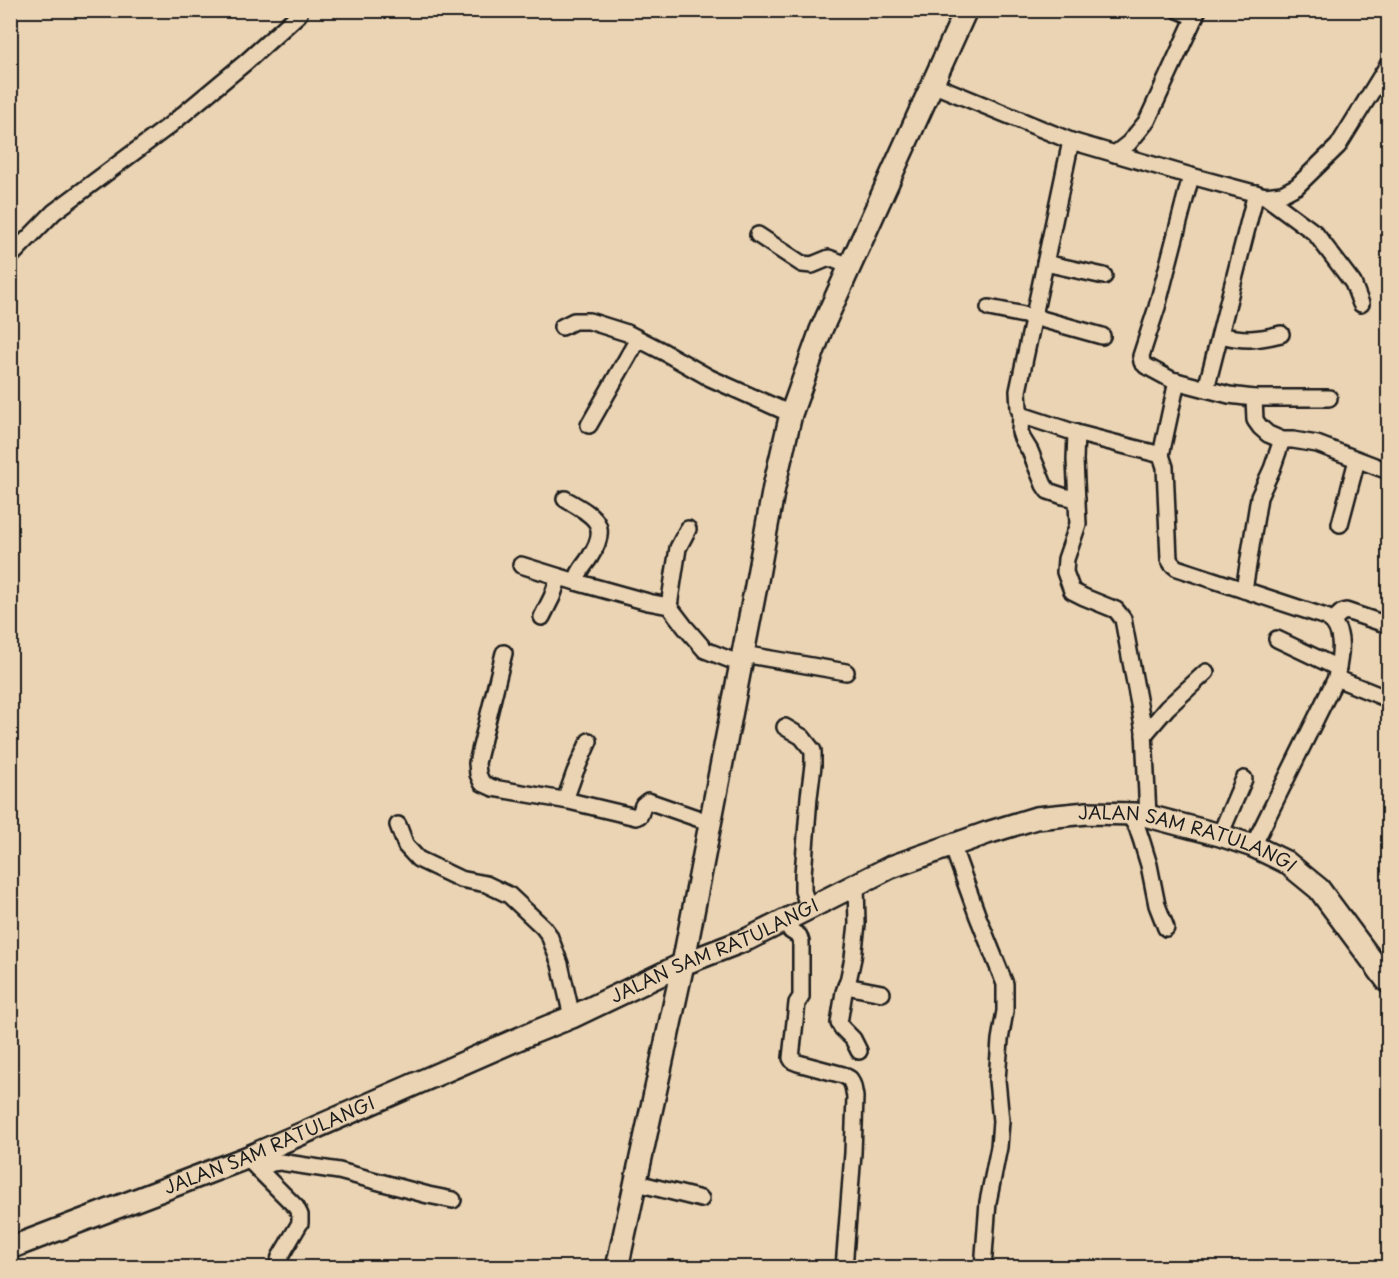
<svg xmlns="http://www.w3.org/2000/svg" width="1399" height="1278" viewBox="0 0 1399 1278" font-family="'Playpen Sans',sans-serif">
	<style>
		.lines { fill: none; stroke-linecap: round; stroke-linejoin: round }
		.street-casing { stroke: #1c1c1c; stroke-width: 20 }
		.secondary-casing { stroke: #1c1c1c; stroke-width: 26 }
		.street { stroke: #ebd4b4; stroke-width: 15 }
		.secondary { stroke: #ebd4b4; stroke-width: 21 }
		.labels { text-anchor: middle; stroke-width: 6; stroke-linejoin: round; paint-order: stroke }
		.street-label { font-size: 18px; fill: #1c1c1c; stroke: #ebd4b4 }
	</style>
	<rect width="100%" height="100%" fill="#ebd4b4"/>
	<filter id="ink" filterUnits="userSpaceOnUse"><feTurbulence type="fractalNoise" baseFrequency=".0167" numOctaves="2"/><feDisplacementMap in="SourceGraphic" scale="12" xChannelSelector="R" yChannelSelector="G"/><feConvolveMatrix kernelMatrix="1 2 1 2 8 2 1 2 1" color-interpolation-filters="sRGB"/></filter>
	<g filter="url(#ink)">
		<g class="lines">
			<!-- street casing -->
			<g class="street-casing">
				<g id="street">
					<path d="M1178 10 1195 17"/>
					<path d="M932 84 1071 141 1191 176 1265 196 1282 194 1297 186 1338 146 1388 65"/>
					<path d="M1071 141 1018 391 1019 408 1021 415 1076 433 1161 455 1165 467 1169 559 1172 564 1177 568 1326 617C1347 628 1340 659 1336 678L1253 846"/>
					<path d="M1115 154 1129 143 1147 121 1198 10"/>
					<path d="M1191 176 1157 307 1141 356 1142 362 1146 366 1172 380 1229 395 1254 398 1255 420 1260 427 1268 434 1282 440H1293L1317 444 1388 471"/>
					<path d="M1265 196 1315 233 1353 283 1361 304"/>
					<path d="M758 235 802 264 812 265 829 258 850 266"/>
					<path d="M10 257 54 212 169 126 246 62 299 14"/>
					<path d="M1045 263 1104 276"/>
					<path d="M989 308 1034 317 1102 336"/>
					<path d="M562 327 574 321H589L627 333 664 352 710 378 791 414"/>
					<path d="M1220 335C1244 341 1257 340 1281 334"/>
					<path d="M1206 389 1256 193"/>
					<path d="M1254 398H1329"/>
					<path d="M1021 415 1020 432 1022 438 1030 451 1044 485 1048 491 1063 496 1077 499"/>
					<path d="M589 425 638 339"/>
					<path d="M1076 433 1075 460 1078 524 1066 559 1065 572 1072 591 1084 597 1116 610 1123 619 1144 731 1148 816"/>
					<path d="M1161 455 1177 381"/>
					<path d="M565 499C592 515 612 523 590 557 584 567 579 569 576 582L648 602 669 606 685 627 705 650 741 664"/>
					<path d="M1340 524 1357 460"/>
					<path d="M521 565 576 582"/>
					<path d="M1244 590 1259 497 1272 469 1282 440"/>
					<path d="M669 606 678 548 688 529"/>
					<path d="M542 617 552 597 559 577"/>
					<path d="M1332 621 1341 613 1346 611 1388 625"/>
					<path d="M1277 639 1338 668"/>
					<path d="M504 653 477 763 478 774 482 783 493 788 569 801 636 817 640 815 643 805 648 801 711 823"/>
					<path d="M743 654 846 672"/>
					<path d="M1336 678 1388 699"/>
					<path d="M785 727 802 737 813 751V765L809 797 803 874V891L809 908"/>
					<path d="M1144 735 1167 708 1206 672"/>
					<path d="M565 800 575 772 589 741"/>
					<path d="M1128 814 1137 827 1142 842 1149 865 1157 905 1166 928"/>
					<path d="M398 825 406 846 418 859 460 879 486 884 509 895 543 927 549 935 560 964 572 1017"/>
					<path d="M1220 835 1244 779"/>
					<path d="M952 845 978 917 1005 984V1011L1000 1040 997 1080 1001 1121 999 1147 988 1202 983 1268"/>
					<path d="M856 885 857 924 853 958 848 981 844 992 839 1023 842 1028 853 1039 859 1051"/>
					<path d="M789 919 791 931 799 936 801 942V997L797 1003 791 1058 793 1061 798 1063 843 1075 850 1079 853 1086 855 1097 853 1153 844 1268"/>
					<path d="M846 986 882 993"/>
					<path d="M251 1162 296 1207 300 1215V1223L280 1257 277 1268"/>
					<path d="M258 1169 272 1163 280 1162 339 1171 428 1195 453 1200"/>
					<path d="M637 1183 701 1199"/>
				</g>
			</g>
			<!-- secondary casing -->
			<g class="secondary-casing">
				<g id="secondary">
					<path id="s1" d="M10 1248 246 1158 532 1033 572 1017 683 964 748 939 891 867 987 833 1036 818 1087 813 1136 814 1148 816 1220 835 1253 846 1286 862 1319 889 1388 982"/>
					<path d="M617 1268 683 964 756 586 774 487 791 414 821 330 966 10"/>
				</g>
			</g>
			<!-- street -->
			<use href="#street" class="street"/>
			<!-- secondary -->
			<use href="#secondary" class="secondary"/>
		</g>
	</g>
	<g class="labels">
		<!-- street labels -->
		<g class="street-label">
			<text dy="6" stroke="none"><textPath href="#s1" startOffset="1269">JALAN SAM RATULANGI</textPath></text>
			<text dy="6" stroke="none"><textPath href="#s1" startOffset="765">JALAN SAM RATULANGI</textPath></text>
			<text dy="6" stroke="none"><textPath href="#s1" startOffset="279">JALAN SAM RATULANGI</textPath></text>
		</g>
	</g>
	<!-- margin -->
	<rect width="1399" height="1278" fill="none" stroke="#ebd4b4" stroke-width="36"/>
	<rect x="18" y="18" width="1363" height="1242" fill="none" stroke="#1c1c1c" stroke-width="2" filter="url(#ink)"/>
</svg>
